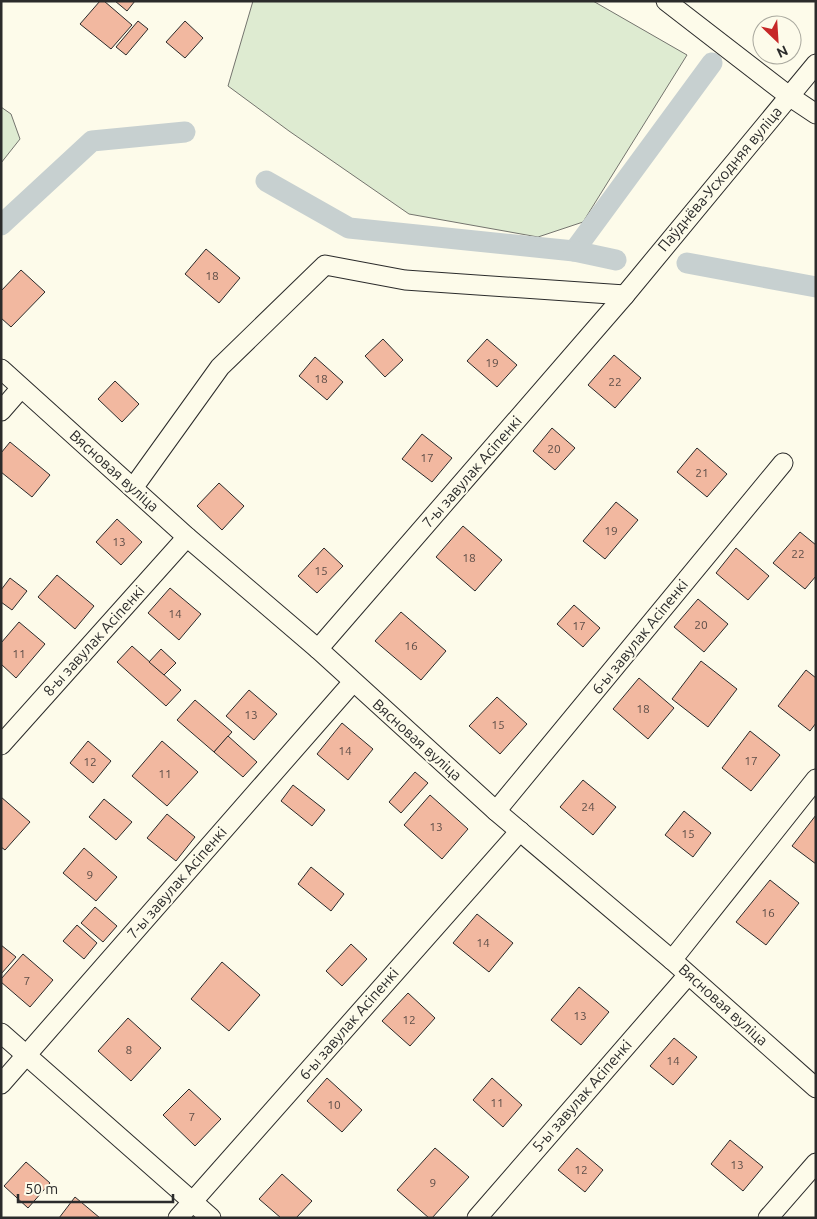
<svg xmlns="http://www.w3.org/2000/svg" width="817" height="1219" viewBox="0 0 817 1219" font-family="Ubuntu,sans-serif">
	<style>
		.green { fill: #deebd1; stroke: #74746e }
		.lines { fill: none; stroke-linecap: round; stroke-linejoin: round }
		.canal { stroke: #c7d0d0; stroke-width: 21 }
		.building { fill: #f2b8a0; stroke: #2b2b2b }
		.street-casing { stroke: #2b2b2b; stroke-width: 21 }
		.street { stroke: #fdfbea; stroke-width: 19 }
		.labels { text-anchor: middle; stroke-width: 4; stroke-linejoin: round; paint-order: stroke }
		.number-label { font-size: 12px; fill: #5d4e48 }
		.street-label { font-size: 15px; fill: #2b2b2b; stroke: #fdfbea }
	</style>
	<rect width="100%" height="100%" fill="#fdfbea"/>
	<!-- green -->
	<g class="green">
		<path d="M253 1H593L687 55 583 222 538 237 409 214 289 131 228 86Z"/>
		<path d="M1 107 11 114 20 139 1 163Z"/>
	</g>
	<g class="lines">
		<!-- canal -->
		<g class="canal">
			<path d="M266 181 349 228 574 251 712 63"/>
			<path d="M1 225 92 141 185 132"/>
			<path d="M574 251 616 260"/>
			<path d="M687 263 816 287"/>
		</g>
	</g>
	<!-- building -->
	<g class="building">
		<path d="M100 1H104L132 25 111 49 80 24Z"/>
		<path d="M115 1H135L127 11Z"/>
		<path d="M138 21 148 29 126 55 116 47Z"/>
		<path d="M185 21 203 38 185 58 166 42Z"/>
		<path d="M206 249 240 278 219 303 185 274Z"/>
		<path d="M21 270 45 292 11 327 1 318V291Z"/>
		<path d="M383 339 403 360 385 377 365 356Z"/>
		<path d="M487 339 517 365 497 387 467 361Z"/>
		<path d="M614 355 641 378 615 408 588 385Z"/>
		<path d="M315 357 343 382 327 400 299 376Z"/>
		<path d="M115 381 139 404 122 422 98 399Z"/>
		<path d="M552 428 575 448 555 470 533 451Z"/>
		<path d="M422 434 452 458 432 482 402 459Z"/>
		<path d="M10 442 50 475 32 497 1 472V453Z"/>
		<path d="M697 448 727 474 707 497 677 472Z"/>
		<path d="M219 483 244 506 222 530 197 506Z"/>
		<path d="M616 502 638 520 605 559 583 541Z"/>
		<path d="M117 519 142 542 121 565 96 542Z"/>
		<path d="M463 526 502 560 475 591 436 557Z"/>
		<path d="M800 532 816 545V576L805 589 773 563Z"/>
		<path d="M324 548 343 566 317 593 298 576Z"/>
		<path d="M736 548 769 576 748 600 716 573Z"/>
		<path d="M57 575 94 606 75 629 38 597Z"/>
		<path d="M10 578 27 591 12 610 1 602V590Z"/>
		<path d="M170 588 201 614 179 640 148 613Z"/>
		<path d="M698 599 728 624 704 652 674 627Z"/>
		<path d="M574 605 600 628 583 647 557 624Z"/>
		<path d="M401 612 446 651 421 680 375 641Z"/>
		<path d="M19 622 45 644 16 678 1 664V643Z"/>
		<path d="M132 646 181 690 166 706 117 662Z"/>
		<path d="M161 649 176 663 164 675 149 662Z"/>
		<path d="M701 661 737 689 708 727 672 699Z"/>
		<path d="M806 670 816 678V723L810 731 778 706Z"/>
		<path d="M639 678 674 708 648 739 613 709Z"/>
		<path d="M249 690 277 714 254 740 226 716Z"/>
		<path d="M497 697 527 724 500 754 469 726Z"/>
		<path d="M195 700 232 732 214 752 177 720Z"/>
		<path d="M342 723 373 749 348 780 317 754Z"/>
		<path d="M750 731 780 755 751 791 722 768Z"/>
		<path d="M228 736 257 762 243 777 214 752Z"/>
		<path d="M88 741 111 761 93 783 70 763Z"/>
		<path d="M162 741 198 772 167 806 132 776Z"/>
		<path d="M415 772 428 783 401 813 389 802Z"/>
		<path d="M583 780 616 807 593 835 560 807Z"/>
		<path d="M293 785 325 810 312 826 281 801Z"/>
		<path d="M430 795 468 829 442 859 404 825Z"/>
		<path d="M1 797 30 822 5 850 1 847Z"/>
		<path d="M104 799 132 822 116 840 89 817Z"/>
		<path d="M684 811 711 833 693 857 665 835Z"/>
		<path d="M167 814 195 837 176 861 147 838Z"/>
		<path d="M816 815V864L792 846Z"/>
		<path d="M84 848 117 877 96 901 63 873Z"/>
		<path d="M311 867 344 894 331 911 298 884Z"/>
		<path d="M770 880 799 903 766 945 736 922Z"/>
		<path d="M95 907 117 926 103 942 81 923Z"/>
		<path d="M477 914 513 943 489 972 453 943Z"/>
		<path d="M77 925 97 943 84 959 63 941Z"/>
		<path d="M351 944 367 959 342 986 326 971Z"/>
		<path d="M1 945 16 957 1 974Z"/>
		<path d="M23 954 53 980 30 1007 1 982V979Z"/>
		<path d="M222 962 260 995 229 1031 191 999Z"/>
		<path d="M579 987 609 1012 581 1045 551 1020Z"/>
		<path d="M408 993 435 1018 410 1046 382 1021Z"/>
		<path d="M128 1018 161 1048 131 1081 98 1051Z"/>
		<path d="M674 1038 697 1057 673 1085 650 1066Z"/>
		<path d="M327 1078 362 1110 342 1132 307 1101Z"/>
		<path d="M492 1078 522 1105 503 1127 473 1100Z"/>
		<path d="M189 1089 221 1119 195 1146 163 1115Z"/>
		<path d="M730 1140 763 1167 743 1191 711 1164Z"/>
		<path d="M435 1148 469 1177 432 1218H429L397 1190Z"/>
		<path d="M577 1148 603 1170 585 1192 558 1170Z"/>
		<path d="M26 1162 50 1183 28 1208 4 1186Z"/>
		<path d="M282 1174 312 1201 296 1218H281L259 1199Z"/>
		<path d="M75 1197 100 1218H59Z"/>
	</g>
	<g class="lines">
		<!-- street casing -->
		<g class="street-casing">
			<g id="street">
				<path d="M666 1 789 96 816 114"/>
				<path d="M1 369 187 537 318 649 496 811 672 960 816 1088"/>
				<path d="M1 411 21 388"/>
				<path d="M133 488 220 367 325 265 405 280 625 295"/>
				<path d="M318 649 625 295 816 64"/>
				<path d="M1 745 187 537"/>
				<path d="M496 811 783 463"/>
				<path d="M672 960 816 779"/>
				<path d="M1 1033 211 1218"/>
				<path d="M1 1084 353 682"/>
				<path d="M178 1218 520 831"/>
				<path d="M477 1218 688 975"/>
				<path d="M768 1218 816 1163"/>
			</g>
		</g>
		<!-- street -->
		<use href="#street" class="street"/>
	</g>
	<g class="labels">
		<!-- number labels -->
		<g class="number-label">
			<text x="212" y="280">18</text>
			<text x="492" y="367">19</text>
			<text x="321" y="383">18</text>
			<text x="615" y="386">22</text>
			<text x="554" y="453">20</text>
			<text x="427" y="462">17</text>
			<text x="702" y="477">21</text>
			<text x="611" y="535">19</text>
			<text x="119" y="546">13</text>
			<text x="798" y="558">22</text>
			<text x="469" y="562">18</text>
			<text x="321" y="575">15</text>
			<text x="175" y="618">14</text>
			<text x="701" y="629">20</text>
			<text x="579" y="630">17</text>
			<text x="411" y="650">16</text>
			<text x="19" y="658">11</text>
			<text x="643" y="713">18</text>
			<text x="251" y="719">13</text>
			<text x="498" y="729">15</text>
			<text x="345" y="755">14</text>
			<text x="751" y="765">17</text>
			<text x="90" y="766">12</text>
			<text x="165" y="778">11</text>
			<text x="588" y="811">24</text>
			<text x="436" y="831">13</text>
			<text x="688" y="838">15</text>
			<text x="90" y="879">9</text>
			<text x="768" y="917">16</text>
			<text x="483" y="947">14</text>
			<text x="27" y="985">7</text>
			<text x="580" y="1020">13</text>
			<text x="409" y="1024">12</text>
			<text x="129" y="1054">8</text>
			<text x="673" y="1065">14</text>
			<text x="497" y="1107">11</text>
			<text x="334" y="1109">10</text>
			<text x="192" y="1121">7</text>
			<text x="737" y="1169">13</text>
			<text x="581" y="1174">12</text>
			<text x="433" y="1187">9</text>
		</g>
		<!-- street labels -->
		<g class="street-label">
			<text transform="translate(720 179) rotate(-50)" y="5">Паўднёва-Усходняя вуліца</text>
			<text transform="translate(114 471) rotate(42)" y="5">Вясновая вуліца</text>
			<text transform="translate(472 472) rotate(-49)" y="5">7-ы завулак Асіпенкі</text>
			<text transform="translate(640 637) rotate(-51)" y="5">6-ы завулак Асіпенкі</text>
			<text transform="translate(94 641) rotate(-48)" y="5">8-ы завулак Асіпенкі</text>
			<text transform="translate(417 740) rotate(42)" y="5">Вясновая вуліца</text>
			<text transform="translate(177 883) rotate(-49)" y="5">7-ы завулак Асіпенкі</text>
			<text transform="translate(723 1005) rotate(42)" y="5">Вясновая вуліца</text>
			<text transform="translate(349 1024) rotate(-49)" y="5">6-ы завулак Асіпенкі</text>
			<text transform="translate(582 1096) rotate(-49)" y="5">5-ы завулак Асіпенкі</text>
		</g>
	</g>
	<!-- border -->
	<rect width="817" height="1219" fill="none" stroke="#2b2b2b" stroke-width="5"/>
	<!-- north arrow -->
	<g transform="translate(777 40) rotate(155)"><circle r="24" fill="#fdfbea" stroke="#a9a89e"/>
	<path d="M0-4L9 19L0 12L-9 19Z" fill="#c62828"/>
	<text y="-8" font-size="14" font-weight="bold" text-anchor="middle" fill="#2b2b2b">N</text>
	</g>
	<!-- scale -->
	<path d="M18 1194v8h155v-8" fill="none" stroke="#2b2b2b" stroke-width="2.5"/>
	<text x="25" y="1194" font-size="15" fill="#2b2b2b" stroke="#fdfbea" stroke-width="4" paint-order="stroke">50 m</text>
</svg>
